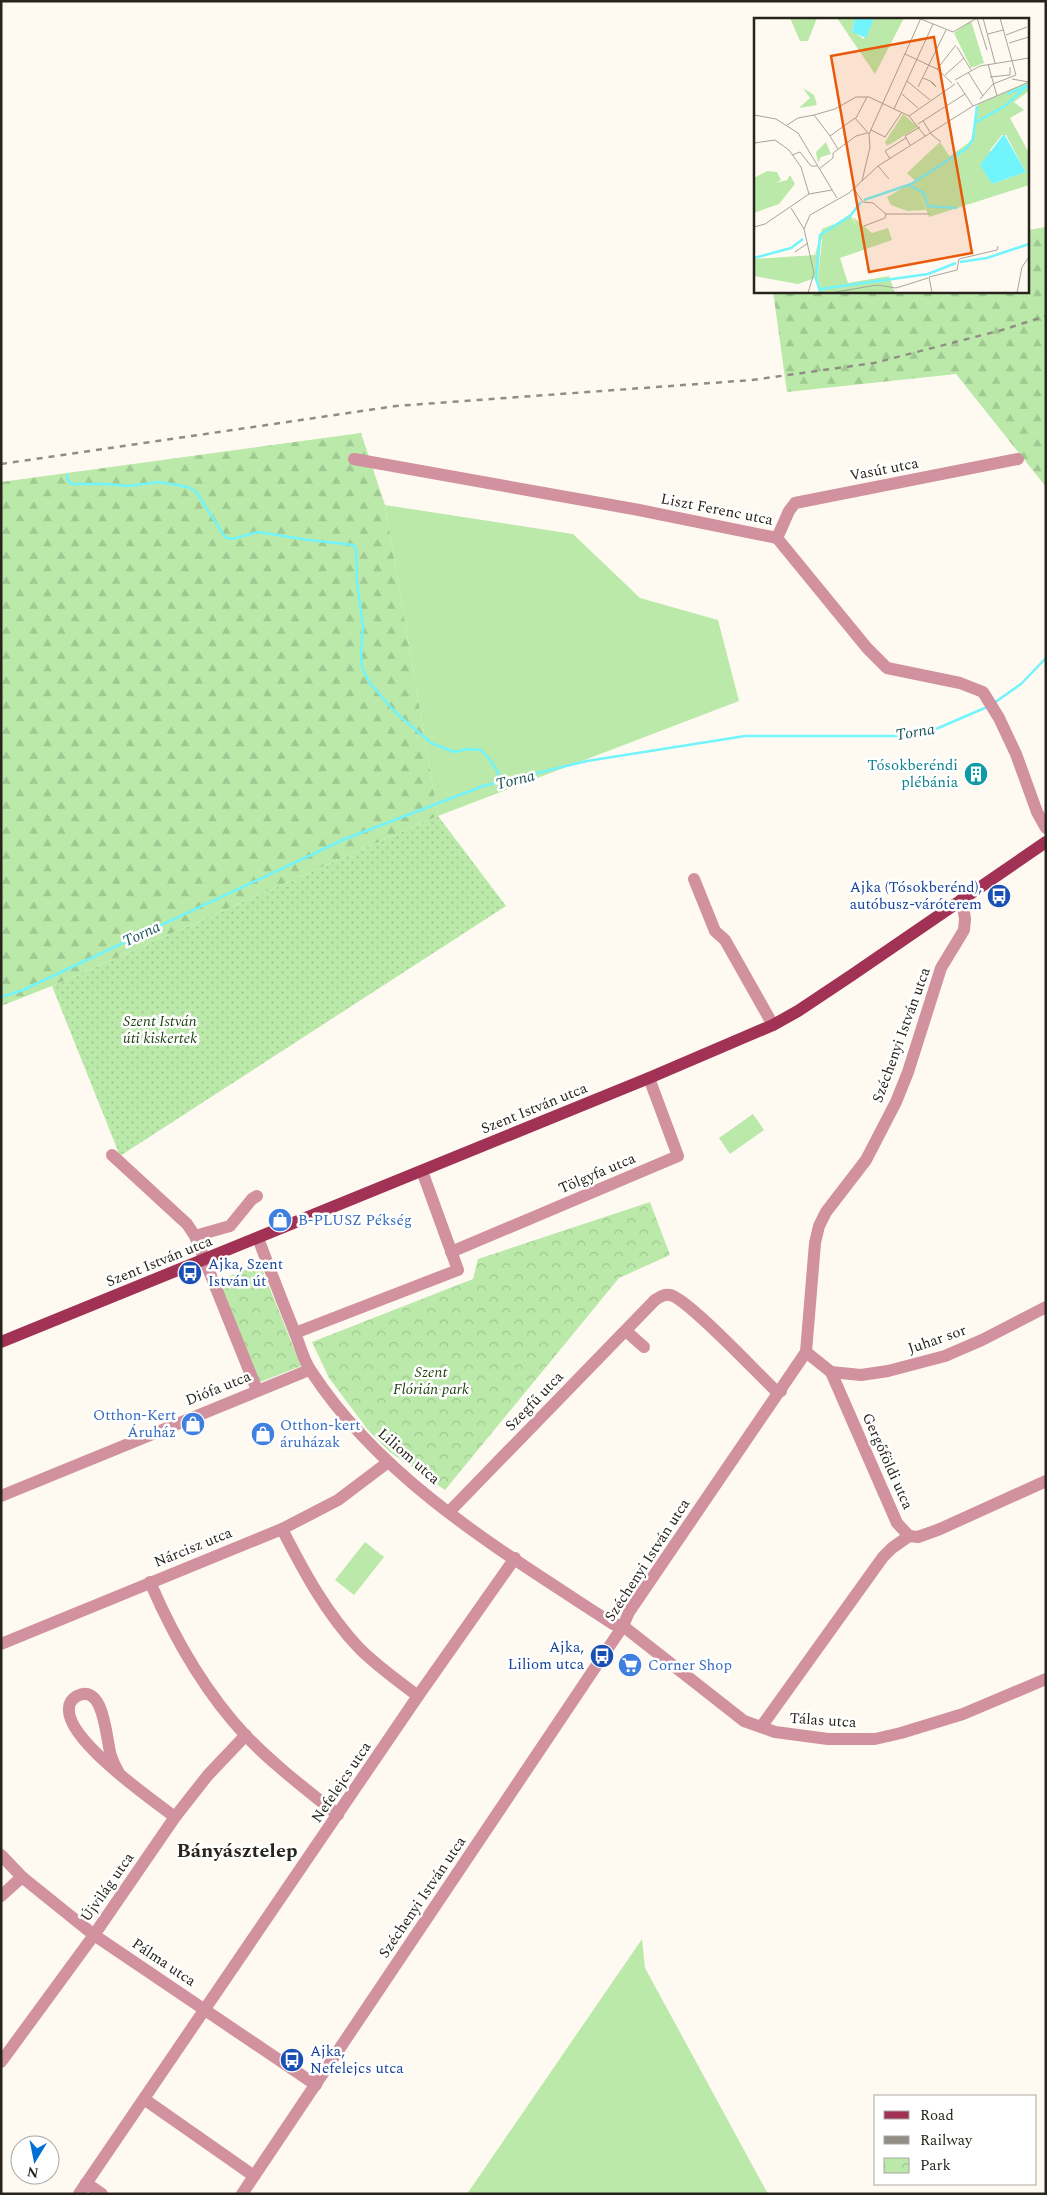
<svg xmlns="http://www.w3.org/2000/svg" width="1047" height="2195" viewBox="0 0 1047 2195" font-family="Spectral,serif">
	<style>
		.grass { fill: #bae9a9 }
		.forest { fill: url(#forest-firs) }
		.park { fill: url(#park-crowns) }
		.garden { fill: url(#garden-dots) }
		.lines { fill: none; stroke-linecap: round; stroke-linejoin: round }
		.stream { stroke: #72f4fc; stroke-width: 2.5 }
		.minor { stroke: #d1919f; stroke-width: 12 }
		.major { stroke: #a13256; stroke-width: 12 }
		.rail { stroke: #918d85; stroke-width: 2.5; stroke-dasharray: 6 6; stroke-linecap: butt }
		.labels { text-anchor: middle; stroke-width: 5; stroke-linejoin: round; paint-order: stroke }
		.street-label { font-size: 15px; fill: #27241c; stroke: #fff }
		.culture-label { font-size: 15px; fill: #0d838f; stroke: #fff; text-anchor: end }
		.transit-label { font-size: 15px; fill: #164399; stroke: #fff; text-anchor: end }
		.park-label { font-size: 15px; font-style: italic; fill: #224513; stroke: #fff }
		.shop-label { font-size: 15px; fill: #366cbe; stroke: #fff; text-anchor: start }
		.water-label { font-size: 16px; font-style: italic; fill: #1d5659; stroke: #fff }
		.district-label { font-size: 20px; font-weight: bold; fill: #27241c; stroke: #fff }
		.inset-river { fill: none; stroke: #72f4fc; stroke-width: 2.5 }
		.inset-road { fill: none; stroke: #a8a49c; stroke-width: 1 }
		.view { fill: #e8590c; fill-opacity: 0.15; stroke: #e8590c; stroke-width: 2.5 }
		.inset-edge { fill: none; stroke: #27241c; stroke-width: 2.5 }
	</style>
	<defs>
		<pattern id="forest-firs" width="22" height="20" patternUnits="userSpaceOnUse" patternTransform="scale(1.25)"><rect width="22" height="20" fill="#bae9a9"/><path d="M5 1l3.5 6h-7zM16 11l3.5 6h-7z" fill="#a0c891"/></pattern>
		<pattern id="park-crowns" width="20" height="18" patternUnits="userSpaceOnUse" patternTransform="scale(1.25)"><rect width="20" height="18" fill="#bae9a9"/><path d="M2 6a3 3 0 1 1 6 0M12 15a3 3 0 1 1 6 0" fill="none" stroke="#a0c891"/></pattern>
		<pattern id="garden-dots" width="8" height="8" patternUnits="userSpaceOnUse" patternTransform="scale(1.25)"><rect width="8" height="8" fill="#bae9a9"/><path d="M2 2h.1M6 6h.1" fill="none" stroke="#a0c891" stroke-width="1.8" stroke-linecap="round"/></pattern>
	</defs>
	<rect width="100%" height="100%" fill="#fefaf1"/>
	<!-- grass -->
	<g class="grass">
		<path d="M385 505 573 534 640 598 718 620 739 701 438 816Z"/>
		<path d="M753 1114 764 1130 730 1154 719 1138Z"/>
		<path d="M365 1542 384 1557 354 1595 335 1580Z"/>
		<path d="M642 1939 645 1968 768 2194H467Z"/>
	</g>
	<!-- forest -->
	<g class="forest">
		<path d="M1046 227V487L956 374 787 392 773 291H1028V230Z"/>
		<path d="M361 433 385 505 438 816 52 986 1 1006V482Z"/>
	</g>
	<!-- park -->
	<g class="park">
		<path d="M650 1202 670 1255 619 1278 445 1490 390 1452 368 1430 329 1378 312 1342 473 1279 478 1259Z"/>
		<path d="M260 1264 301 1366 258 1383 217 1281Z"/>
	</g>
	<!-- garden -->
	<path class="garden" d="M438 816 506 906 120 1156 52 986Z"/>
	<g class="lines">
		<!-- stream -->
		<g class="stream">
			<path d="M67 475 68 481 72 484H106L128 486 159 482 188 487 196 492 225 537 232 539 258 532 309 540 354 545 356 549 357 583 363 626 361 653 362 667 369 682 395 712 431 743 454 752 468 749 481 750 491 761 503 781"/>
			<path d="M994 703 1021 684 1046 658"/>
			<path d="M1 997 23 990 345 839 483 786 587 761 745 736H900L929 732 987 707"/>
		</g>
		<!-- minor -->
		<g class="minor">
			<path d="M354 459 639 510 777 538 867 648 887 668 960 683 983 692 999 718 1016 754 1037 812 1046 828"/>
			<path d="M777 538 789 511 795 503 1018 459"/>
			<path d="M694 879 715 931 725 940 773 1025"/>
			<path d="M112 1155 187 1224 195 1236 257 1390"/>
			<path d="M195 1236 230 1226 252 1199 257 1196"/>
			<path d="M258 1238C270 1270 282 1301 295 1333 300 1345 303 1360 311 1371 383 1482 505 1553 613 1624L623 1626 744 1721 775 1732 828 1739H875L901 1733 963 1714 1046 1679"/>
			<path d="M451 1252 678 1156 649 1078"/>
			<path d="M626 1331 644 1347"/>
			<path d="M295 1333 458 1270 422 1171"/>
			<path d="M806 1352 831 1372 897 1523 909 1536 918 1537 940 1529 1046 1481"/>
			<path d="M831 1372 861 1375 888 1371 945 1356 982 1340 1046 1307"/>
			<path d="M1 1496 309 1370"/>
			<path d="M449 1512 655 1300C660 1297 664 1294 670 1295 687 1298 757 1373 774 1389L781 1391"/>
			<path d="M282 1529C304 1572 326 1613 359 1648 377 1666 398 1681 418 1696"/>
			<path d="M150 1582C174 1638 204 1691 246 1736 274 1765 307 1790 338 1815"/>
			<path d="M1 1644 282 1529 338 1500 387 1463"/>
			<path d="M761 1727 883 1557 892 1548 909 1536"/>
			<path d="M119 1773C116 1768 113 1762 111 1756 106 1741 105 1682 77 1696 72 1699 69 1703 69 1708 65 1739 151 1799 175 1817"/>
			<path d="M1 1855 22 1877 94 1935 316 2085"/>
			<path d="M1 1896 22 1877"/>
			<path d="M1 2062 94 1935 175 1817 208 1775 246 1735"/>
			<path d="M144 2099 254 2176"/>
			<path d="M86 2183 102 2194"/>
			<path d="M79 2194 418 1696 515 1558"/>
			<path d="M242 2194 623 1626 629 1612 806 1352 815 1243 819 1226 826 1212 866 1160 896 1102 908 1072 941 968 964 930 965 919 962 899"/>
		</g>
		<!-- major -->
		<path class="major" d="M1 1342 649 1078 773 1025 798 1011 852 975 1046 842"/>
		<!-- rail -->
		<path class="rail" d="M1 464 396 406 752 380 874 363 1002 330 1046 316"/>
	</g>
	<!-- icons -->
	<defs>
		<g id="building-disc" transform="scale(1.25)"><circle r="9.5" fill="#0f9aa8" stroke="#fff"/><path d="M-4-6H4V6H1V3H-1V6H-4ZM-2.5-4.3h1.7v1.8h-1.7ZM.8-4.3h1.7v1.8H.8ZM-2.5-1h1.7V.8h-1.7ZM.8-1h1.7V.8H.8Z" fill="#fff"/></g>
		<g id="bus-disc" transform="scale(1.25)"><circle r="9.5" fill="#1a4fb4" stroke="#fff"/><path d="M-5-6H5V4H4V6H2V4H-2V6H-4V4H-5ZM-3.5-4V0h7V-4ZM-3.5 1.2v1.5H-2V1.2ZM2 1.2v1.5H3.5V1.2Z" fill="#fff"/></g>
		<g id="shop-disc" transform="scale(1.25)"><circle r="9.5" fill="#3f7fe0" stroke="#fff"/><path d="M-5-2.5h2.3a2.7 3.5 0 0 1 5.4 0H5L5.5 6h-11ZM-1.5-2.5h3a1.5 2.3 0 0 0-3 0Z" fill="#fff"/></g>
		<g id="supermarket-disc" transform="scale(1.25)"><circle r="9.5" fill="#3f7fe0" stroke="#fff"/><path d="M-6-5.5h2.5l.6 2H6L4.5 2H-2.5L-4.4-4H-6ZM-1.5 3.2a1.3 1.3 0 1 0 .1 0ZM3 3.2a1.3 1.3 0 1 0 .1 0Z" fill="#fff"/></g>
	</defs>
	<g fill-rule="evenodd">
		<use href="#building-disc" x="976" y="774"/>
		<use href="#bus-disc" x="999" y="896"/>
		<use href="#shop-disc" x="280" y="1220"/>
		<use href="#bus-disc" x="190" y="1273"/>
		<use href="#shop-disc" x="193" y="1424"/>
		<use href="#shop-disc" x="263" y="1434"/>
		<use href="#bus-disc" x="602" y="1656"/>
		<use href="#supermarket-disc" x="630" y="1665"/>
		<use href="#bus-disc" x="292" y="2060"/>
	</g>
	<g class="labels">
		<!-- street labels -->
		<g class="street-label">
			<text transform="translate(884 469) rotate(-11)" y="5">Vasút utca</text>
			<text transform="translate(717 509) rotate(11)" y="5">Liszt Ferenc utca</text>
			<text transform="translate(901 1035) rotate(-70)" y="5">Széchenyi István utca</text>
			<text transform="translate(534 1108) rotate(-22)" y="5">Szent István utca</text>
			<text transform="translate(597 1173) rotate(-23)" y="5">Tölgyfa utca</text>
			<text transform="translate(159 1261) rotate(-22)" y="5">Szent István utca</text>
			<text transform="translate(937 1339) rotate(-19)" y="5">Juhar sor</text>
			<text transform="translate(218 1388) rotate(-22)" y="5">Diófa utca</text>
			<text transform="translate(534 1401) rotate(-46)" y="5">Szegfű utca</text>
			<text transform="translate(409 1456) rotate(41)" y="5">Liliom utca</text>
			<text transform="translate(888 1461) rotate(66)" y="5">Gergőföldi utca</text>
			<text transform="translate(193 1547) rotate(-22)" y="5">Nárcisz utca</text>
			<text transform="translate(647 1560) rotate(-57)" y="5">Széchenyi István utca</text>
			<text transform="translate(823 1720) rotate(4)" y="5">Tálas utca</text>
			<text transform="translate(341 1782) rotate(-56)" y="5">Nefelejcs utca</text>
			<text transform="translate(107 1887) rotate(-55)" y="5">Újvilág utca</text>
			<text transform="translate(422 1897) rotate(-56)" y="5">Széchenyi István utca</text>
			<text transform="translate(164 1962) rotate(34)" y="5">Pálma utca</text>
		</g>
		<!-- culture labels -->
		<g class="culture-label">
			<text x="958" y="770">Tósokberéndi<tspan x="958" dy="17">plébánia</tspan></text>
		</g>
		<!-- transit labels -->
		<g class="transit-label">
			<text x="982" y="892">Ajka (Tósokberénd),<tspan x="982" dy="17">autóbusz-váróterem</tspan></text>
			<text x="208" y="1269" text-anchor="start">Ajka, Szent<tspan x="208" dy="17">István út</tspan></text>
			<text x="584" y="1652">Ajka,<tspan x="584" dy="17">Liliom utca</tspan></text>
			<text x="310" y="2056" text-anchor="start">Ajka,<tspan x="310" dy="17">Nefelejcs utca</tspan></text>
		</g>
		<!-- park labels -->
		<g class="park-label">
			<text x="160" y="1026">Szent István<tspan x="160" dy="17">úti kiskertek</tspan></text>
			<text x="431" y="1377">Szent<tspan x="431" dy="17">Flórián park</tspan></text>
		</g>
		<!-- shop labels -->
		<g class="shop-label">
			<text x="298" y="1225">B-PLUSZ Pékség</text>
			<text x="176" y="1420" text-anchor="end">Otthon-Kert<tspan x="176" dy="17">Áruház</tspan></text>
			<text x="280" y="1430">Otthon-kert<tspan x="280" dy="17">áruházak</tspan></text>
			<text x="648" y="1670">Corner Shop</text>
		</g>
		<!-- water labels -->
		<g class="water-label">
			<text transform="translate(915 731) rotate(-10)" y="6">Torna</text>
			<text transform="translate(515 779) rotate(-14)" y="6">Torna</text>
			<text transform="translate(141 933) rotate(-25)" y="6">Torna</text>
		</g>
		<!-- district labels -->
		<g class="district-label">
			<text x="237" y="1857">Bányásztelep</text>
		</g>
	</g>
	<!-- overview -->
	<g transform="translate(754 18)">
		<rect width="275" height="275" fill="#fefaf1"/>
		<path d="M36 0H63L54 23H46ZM83 0H101L98 13 110 21 120 0H150L121 56ZM49 70 60 77 63 87 45 90 56 80ZM13 153 23 154 27 162 22 165 33 162 36 157 41 166 25 186 0 195V160ZM161 163 172 192 153 193 137 187 133 179ZM96 196 109 220 106 221 97 201 67 222 64 259 68 275H65L61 260 44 266 0 258V241L61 237 68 211 83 205Z" fill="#bae9a9"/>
		<path d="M275 64V73L260 84 270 92 256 100 275 135V167L175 199 161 163 217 123 224 86ZM248 117H252L272 154 238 166 236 132ZM99 199 118 215 134 210 138 222 86 240 94 265 135 258 141 275H68L64 259 69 214 97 201 107 221Z" fill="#bae9a9" fill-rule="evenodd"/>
		<path d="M72 124 77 136 67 139 64 145 62 134Z" fill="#bae9a9"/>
		<path d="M149 96 164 109 133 128 131 124Z" fill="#bae9a9"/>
		<path d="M217 3 230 45 217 50 200 15ZM186 124 196 139 161 163 153 155Z" fill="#bae9a9"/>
		<path d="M101 0H120L112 20 98 14ZM250 116 272 154 238 166 226 147Z" fill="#72f4fc"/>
		<path class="inset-river" d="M253 76 275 67M222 104 251 88 273 68M155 167 170 175 174 188 203 190M110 182 157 166 213 130 219 121 223 88M0 240 37 230 49 221M206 244 233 240 275 226M67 271 174 256 202 245M67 275 62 261 66 217 96 198 107 184"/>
		<path class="inset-road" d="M223 0 233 32M229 0 241 45M246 0 262 57M167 1 199 14 223 0M234 16 249 12M252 17 273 9M255 25 275 19M203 29 217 52M151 36 183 51 198 65M234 46 243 78M183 51 202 27M214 54 229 78M191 57 210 40M236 59 256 57V49M169 60 174 62 176 63 179 65 180 66 182 69 176 63M258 61 275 64M201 62 226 48 275 40M153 63 176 82M203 64 219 88M164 69 192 12M148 76 164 90M226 81 239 66 262 57M140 91 179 6M0 97 22 101 44 115 83 180M60 97 81 91 102 79H115L155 98 171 118M155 98 201 66M102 100 113 79M169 103 178 117 187 124M164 106 211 76M33 107 44 100 60 97 76 118M117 112 131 119 148 94M0 125 21 122 35 132 47 149 55 176M156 127 151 118 166 109M84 131 76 118 101 100 115 116M38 137 46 134 57 148H63M136 141 131 133 152 120M124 148 135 161M65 151 79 140V135L102 118 113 115M108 163 116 129 115 116 167 0M100 171 109 184 119 185 132 196H175M37 190 50 211M110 208 131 200 132 196M0 209 11 206 55 176 78 172M41 234 54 225M54 275 60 255 50 211 56 197 95 175 124 148 219 88 275 64M76 275 123 267 142 270 174 260M178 275 175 259 203 252 205 241 243 232 244 228M263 275 268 249 275 239"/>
		<path class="view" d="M180 19 218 235 115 254 77 38Z"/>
		<rect width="275" height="275" class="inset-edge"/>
	</g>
	<!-- border -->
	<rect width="1047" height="2195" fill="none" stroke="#27241c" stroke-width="5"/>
	<!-- legend -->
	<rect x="874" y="2095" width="162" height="90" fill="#ffffff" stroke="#a9a7a4"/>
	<rect x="884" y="2111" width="25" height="8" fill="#a13256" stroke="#a9a7a4"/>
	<text x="920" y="2120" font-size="15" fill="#27241c">Road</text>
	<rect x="884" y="2136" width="25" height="8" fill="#918d85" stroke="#a9a7a4"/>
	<text x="920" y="2145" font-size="15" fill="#27241c">Railway</text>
	<rect x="884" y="2158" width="25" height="15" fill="url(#park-crowns)" stroke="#a9a7a4"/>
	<text x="920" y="2170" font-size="15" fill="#27241c">Park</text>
	<!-- north arrow -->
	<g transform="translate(35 2160) rotate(190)"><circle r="24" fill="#ffffff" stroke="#a9a7a4"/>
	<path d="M0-4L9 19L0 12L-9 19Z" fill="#006fd6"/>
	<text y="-8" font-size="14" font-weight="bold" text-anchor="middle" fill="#27241c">N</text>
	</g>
</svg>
